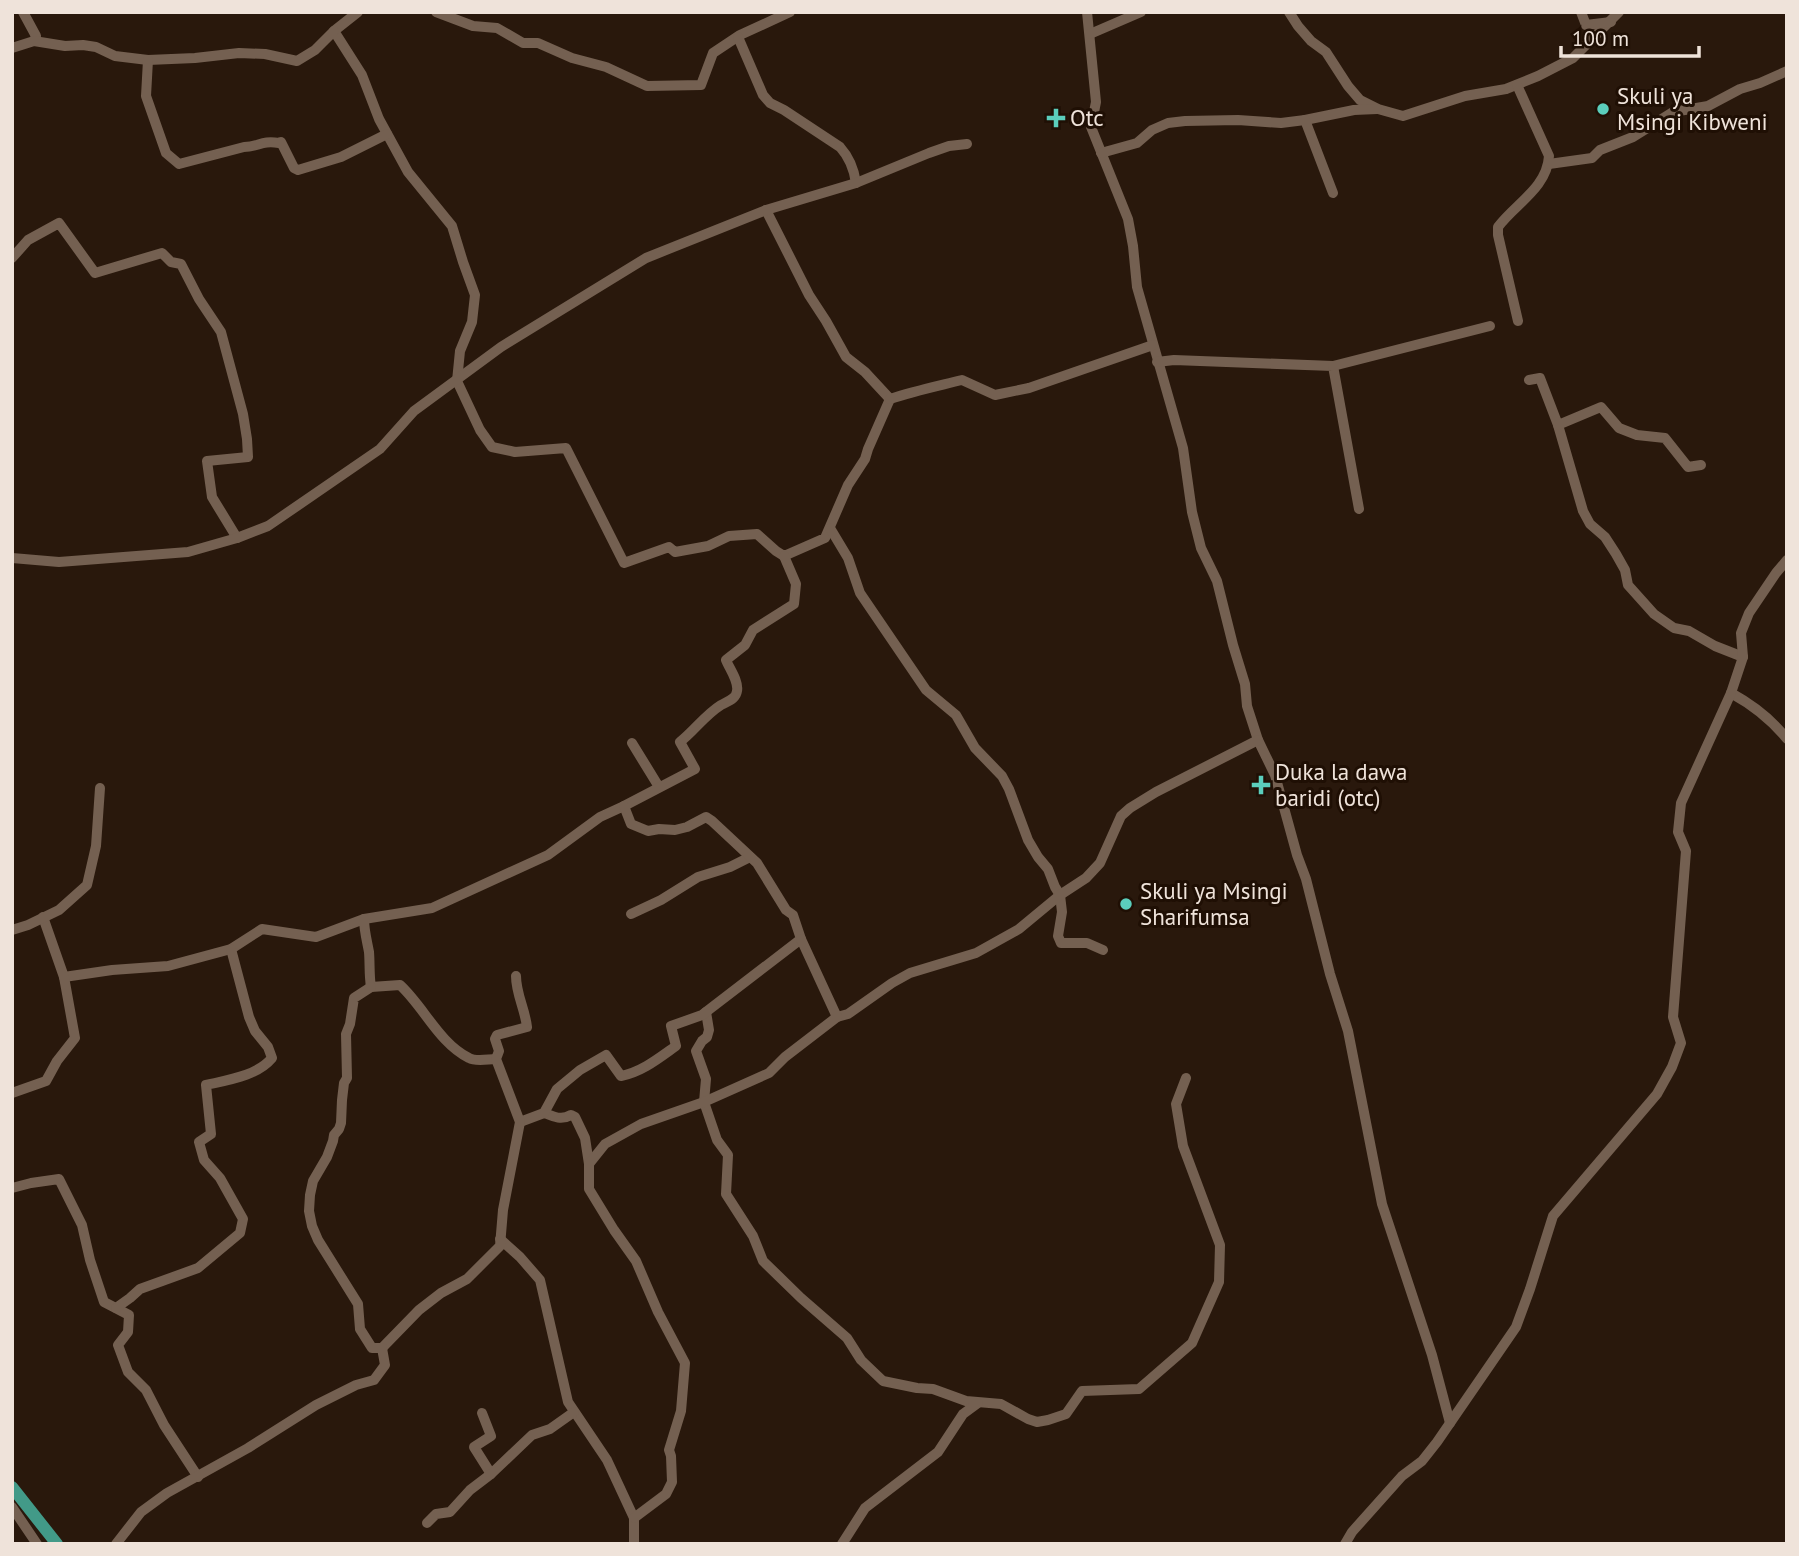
<svg xmlns="http://www.w3.org/2000/svg" width="1799" height="1556" viewBox="0 0 1799 1556" font-family="'PT Sans',sans-serif">
	<style>
		.lines { fill: none; stroke-linecap: round; stroke-linejoin: round }
		.minor { stroke: #746051; stroke-width: 10 }
		.major { stroke: #429a88; stroke-width: 12 }
		.poi-dot { fill: #5bcebc; stroke: #1f0f04; stroke-width: 2.5 }
		.labels { text-anchor: middle; stroke-width: 6; stroke-linejoin: round; paint-order: stroke }
		.poi-label { font-size: 23px; fill: #efe3da; stroke: #1f0f04; text-anchor: start }
	</style>
	<rect width="100%" height="100%" fill="#29180c"/>
	<g class="lines">
		<!-- minor -->
		<g class="minor">
			<path d="M23 12 36 36 34 41"/>
			<path d="M358 12 334 31 362 75 379 119 408 172 452 226 463 262 475 295 472 322 460 351 457 381 480 430 492 447 515 452 566 448 624 563 669 547 675 552 708 546 729 536 757 534 776 551 784 556 825 538 848 485 865 459 868 449 890 399"/>
			<path d="M436 12 473 26 497 28 523 43H538L572 58 606 67 647 86 701 85 713 53 740 35 790 12"/>
			<path d="M1087 12 1096 102 1091 127 1128 219 1133 246 1137 287 1183 448 1192 512 1201 548 1217 581 1233 645 1245 684 1247 706 1258 740 1275 775 1297 855 1306 879 1330 974 1348 1031 1382 1204 1432 1355 1450 1423"/>
			<path d="M1289 12 1298 26 1311 41 1326 52 1348 86 1360 100 1378 109 1403 116 1465 96 1506 89 1538 76 1573 58 1619 12"/>
			<path d="M1581 12 1586 25 1611 22"/>
			<path d="M1090 34 1141 12"/>
			<path d="M738 37 763 95 770 103 784 110 840 147C850 158 854 169 856 183"/>
			<path d="M12 48 34 41 65 46 83 45 96 47 115 56 148 60 195 58 239 53 265 54 297 61 315 50 334 31"/>
			<path d="M148 60 146 96 166 153 179 164 244 147C259 147 261 140 279 143L281 142 294 168 298 170 341 157 387 134"/>
			<path d="M1517 85 1549 156C1547 188 1515 204 1498 227V235L1518 321"/>
			<path d="M1305 120 1354 110 1377 109"/>
			<path d="M1101 153 1137 143 1152 130 1168 123 1185 121 1238 120 1281 123 1305 120 1333 193"/>
			<path d="M1549 164 1592 158 1600 150 1633 137 1673 112 1708 106 1740 89 1760 83 1787 71"/>
			<path d="M766 210 809 295 826 321 846 357 865 372 890 399"/>
			<path d="M12 258 28 240 59 223 95 273 162 253 171 262 181 264 199 299 221 332 243 414 247 439 248 457 207 461 212 497 237 538"/>
			<path d="M1157 362 1174 360 1333 366 1359 509"/>
			<path d="M1333 366 1490 326"/>
			<path d="M1529 380 1540 378 1558 425 1583 511 1590 524 1605 537 1616 554 1625 570 1628 585 1654 614 1674 628 1689 631 1715 646 1743 657"/>
			<path d="M890 399C914 391 938 386 962 380L995 395 1029 388 1153 345"/>
			<path d="M1558 425 1601 407 1619 428 1637 435 1665 438 1688 467 1701 465"/>
			<path d="M830 528 848 558 860 593 926 690 956 715 975 748 1002 776 1009 789 1028 840 1038 857 1048 869 1055 887 1060 895 1062 912 1058 936 1061 943H1087L1103 950"/>
			<path d="M12 558 59 562 188 552 237 538 268 526 380 449 414 411 501 347 646 258 766 210 856 183 929 153 949 146 967 144"/>
			<path d="M1731 693C1751 704 1772 720 1787 739"/>
			<path d="M632 743 659 787"/>
			<path d="M631 914 661 900 698 877 730 867 750 857"/>
			<path d="M43 917 64 977 112 970 168 966 231 949 262 929 316 937 364 919 432 908 548 855 600 817 624 806 695 769 680 742C695 730 705 715 721 705 728 701 736 699 737 691 739 681 729 668 726 660L745 645 753 630 794 604 796 584 784 556"/>
			<path d="M364 919C364 930 367 941 369 952 370 964 369 975 371 987L400 985C424 1007 439 1043 469 1058 476 1062 488 1059 496 1059"/>
			<path d="M12 930 28 925 59 910 87 885 96 846 100 788"/>
			<path d="M706 1012 709 1030 707 1037 702 1041 696 1051 706 1079 704 1102 717 1140 728 1155 726 1194 753 1236 763 1261 801 1298 847 1338 861 1360 883 1381 917 1388 933 1389 966 1401 1001 1404 1028 1419 1037 1422 1048 1420 1066 1414 1082 1391 1139 1389 1192 1343 1219 1282 1220 1245 1183 1146 1176 1104 1186 1078"/>
			<path d="M837 1017 848 1014 892 983 910 973 976 953 1019 929 1060 895 1086 878 1100 863 1121 816 1130 808 1156 792 1258 740"/>
			<path d="M12 1093 46 1081 57 1061 75 1038 64 977"/>
			<path d="M544 1113C554 1116 560 1121 571 1115L575 1117 585 1138 589 1164"/>
			<path d="M520 1122 544 1113 557 1089 580 1070 606 1055 621 1076C642 1072 659 1058 676 1046L671 1026 702 1015 801 939 793 915 786 910 757 863 712 821 706 817 687 827 675 830 659 829 648 831 631 824 624 806"/>
			<path d="M12 1188 31 1183 59 1179 82 1225 90 1260 104 1302 129 1315 128 1332 118 1345 128 1372 146 1390 164 1425 198 1477"/>
			<path d="M500 1239 520 1257 540 1280 568 1402 607 1460 634 1518V1544"/>
			<path d="M116 1308 130 1298 140 1289 198 1268 240 1233 243 1219 220 1178 204 1160 199 1142 211 1134 206 1085C228 1080 257 1076 272 1058L268 1047 255 1031 249 1017 231 949"/>
			<path d="M382 1348 419 1310 441 1293 467 1279 500 1246 503 1210 520 1122 496 1059 499 1051 495 1039 497 1035 527 1027C525 1009 516 994 516 976"/>
			<path d="M482 1413 491 1436 474 1447 491 1474"/>
			<path d="M12 1507 37 1544"/>
			<path d="M634 1518 666 1494 672 1482 671 1456 669 1450 681 1411 685 1363 658 1312 636 1261 614 1230 589 1189V1164L605 1144 641 1124 704 1102 769 1073 785 1057 837 1017 801 939"/>
			<path d="M427 1523 436 1514 450 1512 470 1490 491 1474 532 1435 550 1429 574 1412"/>
			<path d="M116 1544 141 1512 167 1493 248 1448 316 1405 356 1385 374 1380 385 1365 382 1348H372L360 1329 358 1304 318 1240 312 1226 309 1211 310 1195 313 1181 327 1157 333 1141 334 1135 339 1129 341 1123 342 1100 344 1083 347 1078 346 1034 350 1024 354 998 371 987"/>
			<path d="M842 1544 865 1508 938 1452 963 1414 978 1403"/>
			<path d="M1345 1544 1352 1532 1402 1476 1422 1461 1437 1442 1516 1327 1530 1289 1553 1216 1657 1094 1672 1067 1681 1043 1673 1017 1686 851 1678 832 1681 803 1731 693 1743 657 1741 633 1749 613 1776 573 1787 560"/>
		</g>
		<!-- major -->
		<path class="major" d="M12 1487 57 1544"/>
	</g>
	<!-- markers -->
	<g class="poi-dot">
		<circle cx="1603" cy="109" r="7"/>
		<path d="M1052.5 107.5h7v7h7v7h-7v7h-7v-7h-7v-7h7z"/>
		<path d="M1257.5 774.5h7v7h7v7h-7v7h-7v-7h-7v-7h7z"/>
		<circle cx="1126" cy="904" r="7"/>
	</g>
	<g class="labels">
		<!-- poi labels -->
		<g class="poi-label">
			<text x="1617" y="104">Skuli ya<tspan x="1617" dy="26">Msingi Kibweni</tspan></text>
			<text x="1070" y="126">Otc</text>
			<text x="1275" y="780">Duka la dawa<tspan x="1275" dy="26">baridi (otc)</tspan></text>
			<text x="1140" y="899">Skuli ya Msingi<tspan x="1140" dy="26">Sharifumsa</tspan></text>
		</g>
	</g>
	<!-- border -->
	<rect width="1799" height="1556" fill="none" stroke="#efe3da" stroke-width="28"/>
	<!-- scale -->
	<path d="M1561 46v10h138v-10" fill="none" stroke="#efe3da" stroke-width="3.5"/>
	<text x="1572" y="46" font-size="21" fill="#efe3da" stroke="#1f0f04" stroke-width="5" paint-order="stroke">100 m</text>
</svg>
